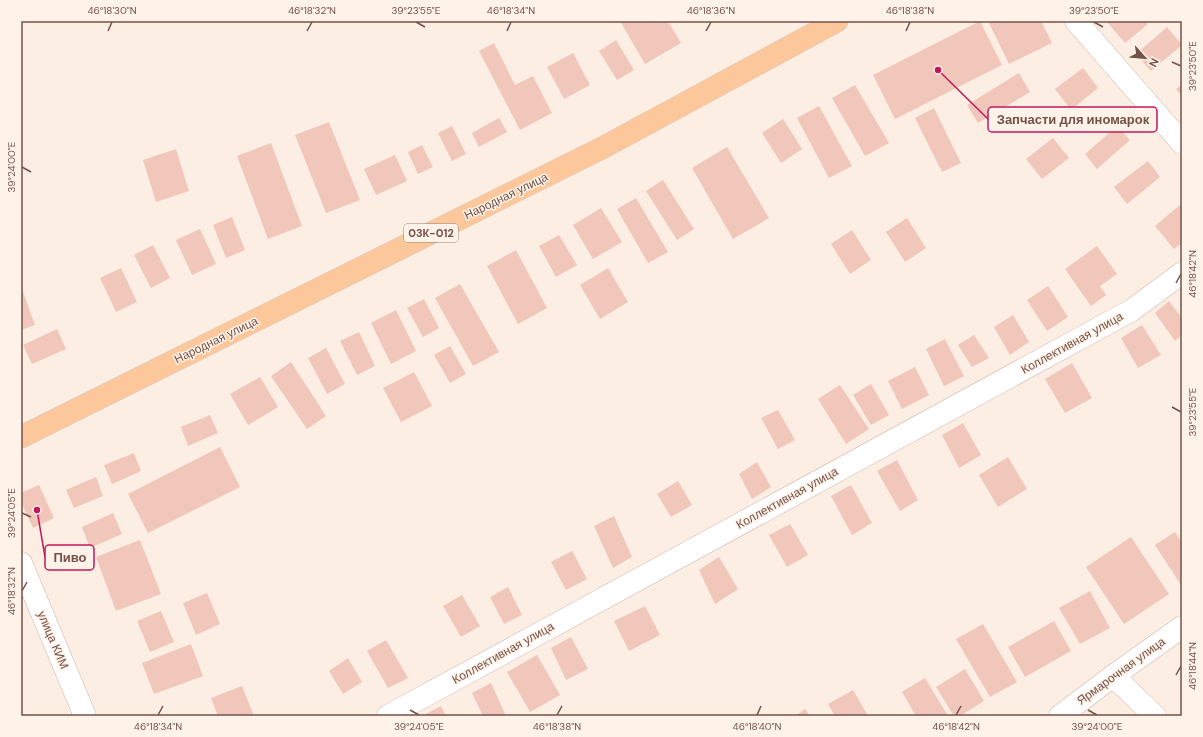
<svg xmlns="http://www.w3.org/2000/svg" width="1203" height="737" viewBox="0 0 1203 737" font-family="'DM Sans',sans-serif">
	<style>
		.building { fill: #f1c7bb }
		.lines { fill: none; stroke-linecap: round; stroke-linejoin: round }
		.minor-casing { stroke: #cfb6ad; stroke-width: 23 }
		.major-casing { stroke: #d8cecc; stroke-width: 23 }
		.minor { stroke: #fff; stroke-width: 22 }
		.major { stroke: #fbc79b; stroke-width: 22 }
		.ticks { fill: none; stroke: #745149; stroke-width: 1.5 }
		.labels { text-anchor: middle; stroke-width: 3; stroke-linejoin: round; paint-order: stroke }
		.shield { fill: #fff3e9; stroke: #9e8279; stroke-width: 1 }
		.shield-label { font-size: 11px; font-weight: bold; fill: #745149 }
		.street-label { font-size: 12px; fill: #745149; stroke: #fff3e9 }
		.leader { fill: none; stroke: #c2185b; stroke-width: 1.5 }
		.callout-dot { fill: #c2185b; stroke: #fff3e9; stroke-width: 1.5 }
		.callout { fill: #fff3e9; stroke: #c2185b; stroke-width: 1.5 }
		.callout-label { font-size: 13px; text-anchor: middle; font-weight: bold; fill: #745149 }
		.neatline { fill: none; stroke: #745149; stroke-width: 1.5 }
		.ticks-label { font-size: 10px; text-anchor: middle; fill: #745149 }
	</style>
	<rect width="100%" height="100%" fill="#fceee3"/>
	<!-- building -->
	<g class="building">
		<path d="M620 21H668L681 43 645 64Z"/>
		<path d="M980 21 1002 65 895 119 873 75Z"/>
		<path d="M988 21H1041L1052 43 1009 64Z"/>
		<path d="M1106 21H1145L1148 24 1125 43Z"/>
		<path d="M1167 27 1182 45 1151 71 1136 54Z"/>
		<path d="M616 40 634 70 617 80 599 51Z"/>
		<path d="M494 43 515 85 533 76 552 113 520 130 479 51Z"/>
		<path d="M573 53 590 85 564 99 547 67Z"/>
		<path d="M1083 68 1098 88 1071 110 1055 89Z"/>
		<path d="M1019 73 1030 92 978 123 967 105Z"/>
		<path d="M1182 84V96L1176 89Z"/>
		<path d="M855 85 889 143 865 156 832 98Z"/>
		<path d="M819 106 852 166 829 178 797 118Z"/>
		<path d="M934 108 961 163 942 172 915 118Z"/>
		<path d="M499 118 507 132 479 147 472 133Z"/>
		<path d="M783 119 802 149 781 163 762 133Z"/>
		<path d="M329 122 360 200 326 213 295 135Z"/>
		<path d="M452 126 466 154 452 161 438 133Z"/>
		<path d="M1117 126 1130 140 1097 169 1085 154Z"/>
		<path d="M1053 138 1069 158 1042 179 1026 159Z"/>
		<path d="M271 143 302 226 268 239 237 156Z"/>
		<path d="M422 145 433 167 418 174 408 152Z"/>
		<path d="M727 147 769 218 733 239 692 168Z"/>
		<path d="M176 149 189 191 156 202 143 160Z"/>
		<path d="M395 155 407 181 376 195 364 169Z"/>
		<path d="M1148 161 1160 177 1127 204 1114 187Z"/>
		<path d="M663 180 694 229 677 240 646 191Z"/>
		<path d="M636 198 668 252 648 263 617 209Z"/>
		<path d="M1181 204 1182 243 1174 249 1155 226Z"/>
		<path d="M601 208 622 242 593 259 573 225Z"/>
		<path d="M232 217 245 250 226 258 213 225Z"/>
		<path d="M907 218 926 248 905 262 886 232Z"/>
		<path d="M200 229 216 264 192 275 176 240Z"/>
		<path d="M852 230 871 260 850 274 831 244Z"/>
		<path d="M559 235 577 265 556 277 539 246Z"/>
		<path d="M153 245 170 278 151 288 134 255Z"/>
		<path d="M1097 246 1117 274 1100 286 1106 295 1091 306 1065 269Z"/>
		<path d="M516 250 547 308 518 324 487 266Z"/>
		<path d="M121 268 137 302 116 312 100 278Z"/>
		<path d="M608 268 628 302 600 319 580 285Z"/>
		<path d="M460 284 499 352 473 366 435 298Z"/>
		<path d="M21 286 35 325 21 330Z"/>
		<path d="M1048 286 1068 317 1047 331 1027 300Z"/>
		<path d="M424 299 439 328 423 337 407 308Z"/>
		<path d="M1169 301 1182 318V335L1175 341 1155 313Z"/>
		<path d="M396 310 416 351 391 364 371 323Z"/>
		<path d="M1013 315 1029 342 1010 355 994 327Z"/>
		<path d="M1142 325 1161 355 1138 368 1121 338Z"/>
		<path d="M57 329 66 349 32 364 23 345Z"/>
		<path d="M359 332 375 366 357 375 340 341Z"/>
		<path d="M974 335 989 358 972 367 958 345Z"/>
		<path d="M945 339 964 376 944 386 926 349Z"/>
		<path d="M450 346 466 374 450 383 434 355Z"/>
		<path d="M326 348 345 384 327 394 308 358Z"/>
		<path d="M291 362 326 416 307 429 271 376Z"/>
		<path d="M1072 363 1092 398 1065 413 1045 379Z"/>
		<path d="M915 367 929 395 902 409 888 381Z"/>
		<path d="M414 372 432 406 401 422 383 388Z"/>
		<path d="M260 377 278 407 248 425 230 394Z"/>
		<path d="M871 384 889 415 871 425 853 395Z"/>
		<path d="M840 385 869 429 846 444 818 399Z"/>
		<path d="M778 410 795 440 778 449 761 418Z"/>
		<path d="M210 415 218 433 188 446 181 427Z"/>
		<path d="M963 423 981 455 959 468 942 435Z"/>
		<path d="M220 447 240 487 148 533 128 494Z"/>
		<path d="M134 453 141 471 112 484 104 465Z"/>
		<path d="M1008 457 1027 489 998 507 979 475Z"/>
		<path d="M897 460 918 500 900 511 877 471Z"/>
		<path d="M757 462 771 487 752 499 739 474Z"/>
		<path d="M96 477 103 496 74 508 66 490Z"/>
		<path d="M678 481 692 505 671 517 657 494Z"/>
		<path d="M39 485 54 518 33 528 21 502V493Z"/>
		<path d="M851 485 872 523 852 535 831 496Z"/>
		<path d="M113 513 122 534 90 548 82 527Z"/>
		<path d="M614 516 632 557 613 568 594 526Z"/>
		<path d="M790 524 808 555 787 567 769 535Z"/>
		<path d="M1175 532 1182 543V585H1181L1155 545Z"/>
		<path d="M1131 537 1169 594 1124 624 1086 567Z"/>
		<path d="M140 540 161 594 116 611 96 557Z"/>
		<path d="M572 551 587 579 566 590 551 562Z"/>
		<path d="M719 557 738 589 715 604 699 570Z"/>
		<path d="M508 587 522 615 504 624 490 597Z"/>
		<path d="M1090 591 1110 628 1080 644 1059 608Z"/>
		<path d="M207 593 220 624 196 635 183 603Z"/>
		<path d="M462 595 480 626 461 637 443 606Z"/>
		<path d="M645 606 660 635 629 651 614 621Z"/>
		<path d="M161 611 174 642 150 652 137 621Z"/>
		<path d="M1054 621 1071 651 1025 677 1008 647Z"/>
		<path d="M983 624 1017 682 990 697 956 639Z"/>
		<path d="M571 637 588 669 566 680 551 648Z"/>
		<path d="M386 640 408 678 388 688 367 651Z"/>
		<path d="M191 644 203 676 154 694 142 663Z"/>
		<path d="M537 655 560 695 530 712 507 672Z"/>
		<path d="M348 658 362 682 343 694 329 671Z"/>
		<path d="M965 669 984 701 960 716H954L936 687Z"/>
		<path d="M925 678 948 716H916L902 692Z"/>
		<path d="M491 683 506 716H483L472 693Z"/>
		<path d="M242 686 254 716H218L211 698Z"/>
		<path d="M853 690 868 716H835L828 704Z"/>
		<path d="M441 706 446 716H422Z"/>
		<path d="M805 709 810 716H795Z"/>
	</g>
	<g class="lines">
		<!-- minor casing -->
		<g class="minor-casing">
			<g id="minor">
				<path d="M1076 21 1182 143"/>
				<path d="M21 563 85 716"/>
				<path d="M1113 676 1155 716"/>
				<path d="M388 716 1132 310 1182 273"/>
				<path d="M1060 716 1113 676 1182 627"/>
			</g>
		</g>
		<!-- major casing -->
		<g class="major-casing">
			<path id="major" d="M21 437 604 147 837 21"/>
		</g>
		<!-- minor -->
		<use href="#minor" class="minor"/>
		<!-- major -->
		<use href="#major" class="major"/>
	</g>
	<!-- ticks -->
	<path class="ticks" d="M416 22 425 27M1094 22 1103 27M108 31 112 22M307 31 312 22M507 31 511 22M706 31 711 22M906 31 910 22M1172 62 1181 66M22 167 31 172M1176 283 1181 274M1172 407 1181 412M22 513 31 517M22 591 27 582M1176 675 1181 666M410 710 419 715M1088 710 1097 715M158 715 163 706M557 715 562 706M757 715 761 706M956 715 961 706"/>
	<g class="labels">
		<!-- shield labels -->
		<rect class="shield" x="404" y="224" width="54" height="18" rx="3"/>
		<g class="shield-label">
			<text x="431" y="237">03К-012</text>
		</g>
		<!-- street labels -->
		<g class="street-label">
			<text transform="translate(506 196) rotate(-26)" y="4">Народная улица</text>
			<text transform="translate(216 340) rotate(-26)" y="4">Народная улица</text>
			<text transform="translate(1072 343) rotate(-29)" y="4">Коллективная улица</text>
			<text transform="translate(787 498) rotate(-29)" y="4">Коллективная улица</text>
			<text transform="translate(53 640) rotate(67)" y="4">улица КИМ</text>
			<text transform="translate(503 653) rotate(-29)" y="4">Коллективная улица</text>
			<text transform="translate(1121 671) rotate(-36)" y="4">Ярмарочная улица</text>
		</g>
	</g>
	<!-- callouts -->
	<path class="leader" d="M938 70L988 119M37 510L45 557"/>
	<g class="callout-dot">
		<circle cx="938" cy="70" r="4"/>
		<circle cx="37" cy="510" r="4"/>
	</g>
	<g class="callout">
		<rect x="988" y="107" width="169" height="25" rx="4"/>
		<rect x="45" y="545" width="49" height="25" rx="4"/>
	</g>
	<g class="callout-label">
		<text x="1073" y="124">Запчасти для иномарок</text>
		<text x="70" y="562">Пиво</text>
	</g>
	<!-- border -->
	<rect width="1203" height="737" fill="none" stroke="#fff3e9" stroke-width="44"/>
	<!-- north arrow -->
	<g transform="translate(1145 58) rotate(117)" stroke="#fff3e9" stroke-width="3" paint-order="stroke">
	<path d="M0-3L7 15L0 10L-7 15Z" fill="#745149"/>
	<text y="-6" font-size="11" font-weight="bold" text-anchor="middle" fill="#745149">N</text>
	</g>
	<rect x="22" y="22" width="1159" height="693" class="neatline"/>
	<g class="ticks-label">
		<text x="112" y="14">46°18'30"N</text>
		<text x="312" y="14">46°18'32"N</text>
		<text x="416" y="14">39°23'55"E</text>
		<text x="511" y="14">46°18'34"N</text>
		<text x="711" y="14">46°18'36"N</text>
		<text x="910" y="14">46°18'38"N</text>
		<text x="1094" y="14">39°23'50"E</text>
		<text transform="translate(1192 66) rotate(-90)" y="4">39°23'50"E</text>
		<text transform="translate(11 167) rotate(-90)" y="4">39°24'00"E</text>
		<text transform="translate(1192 274) rotate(-90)" y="4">46°18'42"N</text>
		<text transform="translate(1192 412) rotate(-90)" y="4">39°23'55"E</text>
		<text transform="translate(11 513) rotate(-90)" y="4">39°24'05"E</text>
		<text transform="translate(11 591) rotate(-90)" y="4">46°18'32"N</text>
		<text transform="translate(1192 666) rotate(-90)" y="4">46°18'44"N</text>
		<text x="158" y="730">46°18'34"N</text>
		<text x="419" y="730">39°24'05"E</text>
		<text x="557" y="730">46°18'38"N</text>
		<text x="757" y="730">46°18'40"N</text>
		<text x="956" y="730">46°18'42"N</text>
		<text x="1097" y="730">39°24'00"E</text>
	</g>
</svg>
